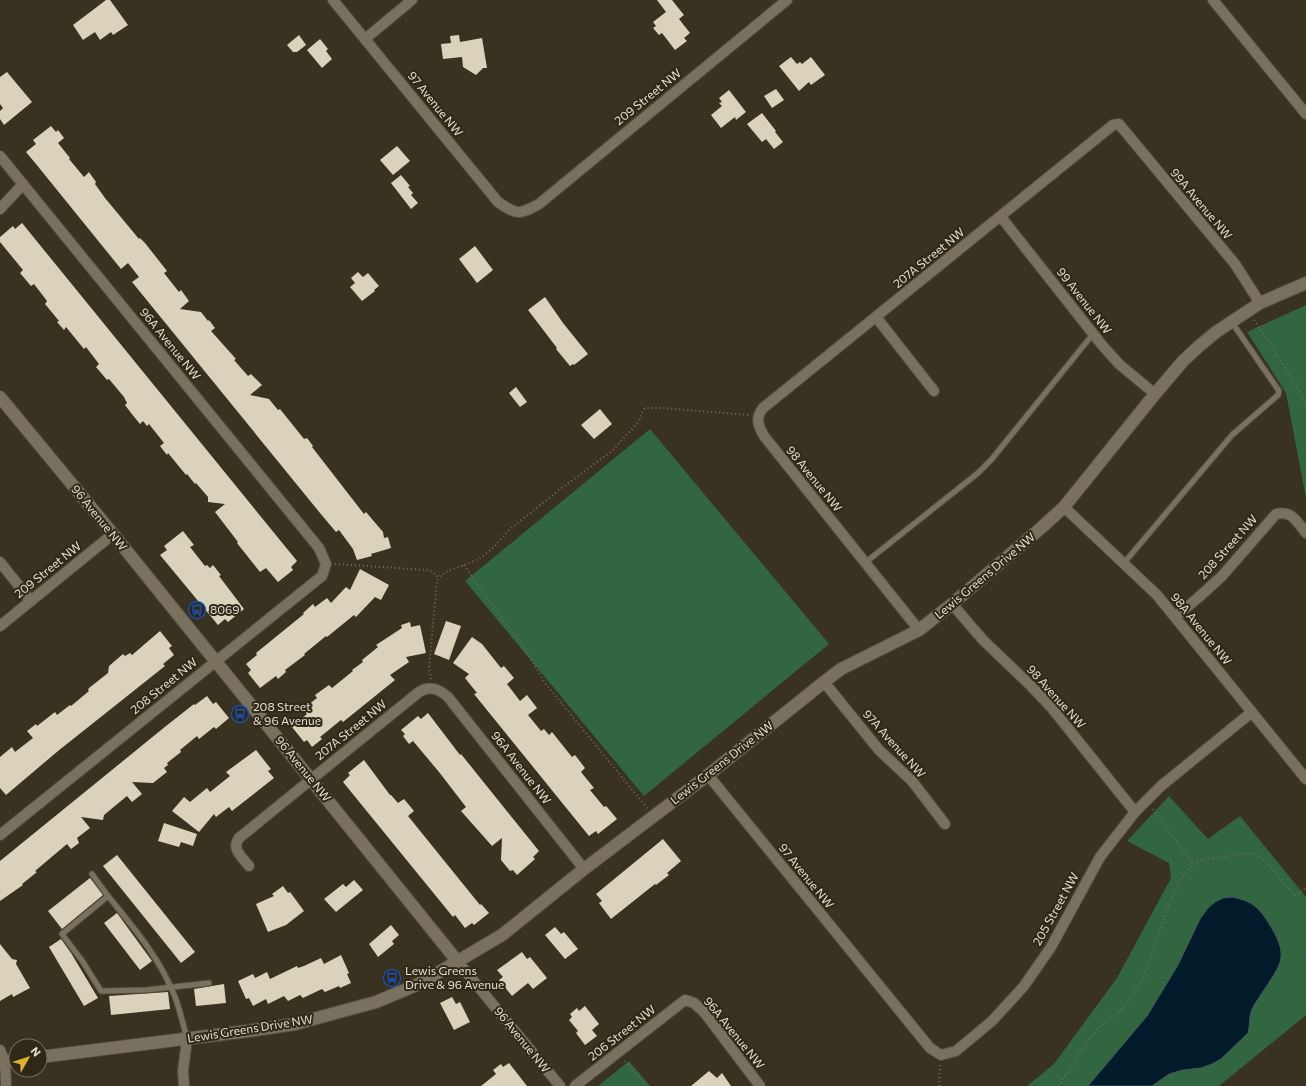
<svg xmlns="http://www.w3.org/2000/svg" width="1306" height="1086" viewBox="0 0 1306 1086" font-family="Commissioner,sans-serif">
	<style>
		.green { fill: #316641 }
		.water { fill: #011b2a; stroke: #45565d }
		.building { fill: #dbd2bc }
		.lines { fill: none; stroke-linecap: round; stroke-linejoin: round }
		.service-casing { stroke: #534d3d; stroke-width: 7 }
		.minor-casing { stroke: #534d3d; stroke-width: 12 }
		.tertiary-casing { stroke: #534d3d; stroke-width: 14 }
		.path { stroke: #726c5c; stroke-width: 2; stroke-dasharray: 1 3; stroke-linecap: butt }
		.service { stroke: #79715d; stroke-width: 5 }
		.minor { stroke: #79715d; stroke-width: 10 }
		.tertiary { stroke: #79715d; stroke-width: 12 }
		.labels { text-anchor: middle; stroke-width: 4; stroke-linejoin: round; paint-order: stroke }
		.street-label { font-size: 12px; fill: #e3ded3; stroke: #2f2817 }
		.poi-label { font-size: 12px; fill: #e3ded3; stroke: #2f2817; text-anchor: start }
	</style>
	<rect width="100%" height="100%" fill="#393220"/>
	<!-- green -->
	<g class="green">
		<path d="M1306 305V498L1286 393 1247 332Z"/>
		<path d="M650 429 829 644 644 796 465 581Z"/>
		<path d="M1169 796 1208 839 1240 816 1306 897V1015L1219 1086H1027L1054 1064 1117 978 1171 878 1169 863 1127 841Z"/>
		<path d="M629 1061 650 1086H598Z"/>
	</g>
	<!-- water -->
	<path class="water" d="M1232 897C1251 901 1258 906 1268 922 1290 957 1282 962 1262 993 1258 999 1253 1006 1251 1012 1249 1018 1250 1026 1248 1033L1221 1059 1212 1064 1201 1068 1183 1070 1169 1074 1152 1086H1088L1147 1016 1178 965 1200 919 1208 908 1215 902 1223 898Z"/>
	<!-- building -->
	<g class="building">
		<path d="M106 0H110L128 25 113 35 111 32 100 40 95 32 83 40 73 25Z"/>
		<path d="M657 0H672L684 15 679 19 690 33 684 38 687 41 675 50 662 33 659 35 653 28 656 26 653 22 666 12Z"/>
		<path d="M299 35 306 45 297 52H293L287 45Z"/>
		<path d="M459 35 460 42 482 38 487 68H483L476 75 463 67 462 57 443 59 441 44 451 43 450 36Z"/>
		<path d="M320 39 328 49 326 51 332 59 322 68 307 50Z"/>
		<path d="M791 57 797 64 800 62 802 64 811 57 825 75 811 85 809 82 799 91 779 66Z"/>
		<path d="M7 72 32 102 4 125 0 119V111L3 108 0 104V77Z"/>
		<path d="M776 89 784 100 772 108 764 96Z"/>
		<path d="M729 90 746 112 736 120 735 117 721 128 711 115 722 106 719 103 722 102 719 98Z"/>
		<path d="M762 113 776 131 775 132 783 142 774 149 766 139 762 142 747 124Z"/>
		<path d="M51 126 56 132 58 130 64 138 58 143 70 158 69 159 84 177 89 172 96 182 95 184 105 198 139 239 140 238 145 243 167 271 164 273 179 292 181 290 189 301 180 309 201 312 208 321 209 320 215 328 211 331 236 359 234 360 248 376 251 374 262 385 250 395 269 399 278 410 280 409 304 439 307 438 313 446 312 447 364 514 366 512 383 532 384 538 388 537 391 548 371 554 372 556 357 560 353 549 339 530 336 532 320 513 132 282 139 277 128 263 121 269 36 164 26 152 36 144 33 140Z"/>
		<path d="M397 146 410 161 393 175 380 160Z"/>
		<path d="M401 175 410 186 408 187 413 193 411 195 418 203 411 209 391 183Z"/>
		<path d="M22 223 297 561 291 567 293 570 278 582 266 568 260 572 237 543 238 542 215 512 225 504 208 502V497L196 483 195 484 187 474 186 475 168 453 167 455 160 446 164 443 149 424 147 426 143 421 140 424 131 413 125 405 127 403 124 397 109 379 107 380 96 367 99 364 86 347 84 349 66 327 64 330 57 322 59 321 45 304 47 301 34 284 31 286 20 273 23 270 0 242V237L13 226 15 229Z"/>
		<path d="M475 246 493 270 477 283 459 259Z"/>
		<path d="M358 272 363 277 368 273 379 286 374 290 375 291 362 301 350 287 355 283 351 278Z"/>
		<path d="M545 297 563 323 588 354 574 365 573 364 570 366 556 349 557 348 528 310Z"/>
		<path d="M516 387 527 402 520 407 509 393Z"/>
		<path d="M600 409 612 424 594 439 581 425Z"/>
		<path d="M183 531 194 545 190 547 205 566 207 565 210 568 213 565 221 575 219 576 244 609 228 622 225 619 218 625 160 555 167 550 164 546Z"/>
		<path d="M360 569 389 585 381 600 375 597 356 617 354 615 327 637 326 636 304 654 305 655 285 670 286 672 278 679 276 676 260 688 248 673 251 670 246 664 257 655 256 653 304 614 303 613 313 604 315 607 327 598 331 603 346 587 350 590Z"/>
		<path d="M446 621 461 626 449 660 434 654Z"/>
		<path d="M410 622 411 627 420 625 426 653 406 657 409 662 390 675 395 680 343 722 341 720 320 737 322 739 312 747 307 740 304 742 292 727 307 714 303 709 317 698 315 695 329 685 332 688 353 671 352 670 363 662 362 660 378 647 376 645 402 628 401 625Z"/>
		<path d="M160 631 172 646 169 648 174 655 163 664 165 666 58 751 6 795 0 788V757L12 747 15 752 33 738 27 731 36 724 37 726 55 712 57 715 70 705 71 706 89 691 88 690 89 688 108 673 109 666 123 654 125 656 130 653 132 655Z"/>
		<path d="M472 637 482 644 501 668 504 666 514 678 507 684 520 701 527 695 537 708 528 715 541 731 544 729 549 735 552 732 572 757 575 755 585 768 581 772 594 788 590 790 604 807 606 806 607 807 617 819 598 834 596 831 589 836 474 694 477 693 465 678 469 674 453 663Z"/>
		<path d="M207 696 213 704 216 702 229 718 216 729 214 727 199 739 197 736 180 750 181 752 167 763 168 765 164 768 167 772 153 783 132 782 142 794 132 802 127 796 104 815 103 820 81 817 90 828 77 838 79 843 71 849 67 844 35 871 37 872 22 884 23 885 0 901V861L166 726 194 704 195 705Z"/>
		<path d="M428 713 460 755 461 754 539 851 533 857 535 859 517 875 513 870 510 871 501 860 502 838 492 846 461 811 466 807 439 772 413 741 409 744 403 736 405 734 401 730 418 716 421 719Z"/>
		<path d="M256 750 271 769 268 771 274 778 232 811 229 807 216 817 214 814 199 832 172 811 184 797 190 802 207 788 210 792 230 776 226 772Z"/>
		<path d="M364 760 390 795H391L398 803 404 799 414 811 408 816 480 905 481 904 489 913 474 925 472 923 465 928 455 915 453 917 343 782 350 775 348 773Z"/>
		<path d="M164 823 197 834 193 846 181 842 179 847 158 841Z"/>
		<path d="M663 839 681 861 667 873 669 875 656 885 655 884 611 919 599 903 602 901 596 894Z"/>
		<path d="M117 855 195 952 181 963 103 866Z"/>
		<path d="M90 878 103 895 62 929 48 911Z"/>
		<path d="M354 880 363 890 336 912 324 899 343 884 346 887Z"/>
		<path d="M283 886 288 893 290 892 304 911 286 925 268 932 256 904 274 896 272 894Z"/>
		<path d="M117 913 152 961 140 970 104 923Z"/>
		<path d="M391 925 399 935 392 941 394 944 378 957 369 944Z"/>
		<path d="M555 927 561 934 564 932 578 949 565 959 545 935Z"/>
		<path d="M61 939 71 953 98 998 84 1006 49 947Z"/>
		<path d="M0 944 12 959 17 960 16 964 30 988 13 997 12 994 0 1001Z"/>
		<path d="M522 952 527 959 530 957 547 978 533 989 528 983 512 996 499 980 503 977 497 970Z"/>
		<path d="M341 955 349 973 347 974 351 983 340 988 339 986 325 992 322 989 303 998 300 995 288 1001 284 996 268 1004 266 999 253 1006 249 998 246 999 238 981 253 974 255 978 267 972 270 979 297 966 298 968 304 966 321 958 324 964Z"/>
		<path d="M224 984 226 1003 196 1006 194 989Z"/>
		<path d="M168 992 170 1009 111 1015 109 996Z"/>
		<path d="M452 997 456 1004 460 1002 470 1022 454 1030 440 1003Z"/>
		<path d="M585 1006 599 1024 592 1030 597 1036 585 1045 576 1033 578 1031 569 1020 572 1017 570 1014 577 1008 579 1011Z"/>
		<path d="M509 1063 527 1086H481L496 1074 493 1070 501 1064 503 1067Z"/>
		<path d="M709 1071 717 1078 722 1073 731 1086H691Z"/>
	</g>
	<g class="lines">
		<!-- service casing -->
		<g class="service-casing">
			<g id="service">
				<path d="M866 562 978 473 991 460 1093 334"/>
				<path d="M1124 563 1232 435 1278 395 1279 391 1231 321"/>
				<path d="M92 874 108 896 62 934 83 962 101 991 146 990 209 983"/>
				<path d="M108 896C133 927 160 958 175 997 180 1010 183 1025 187 1038"/>
			</g>
		</g>
		<!-- minor casing -->
		<g class="minor-casing">
			<g id="minor">
				<path d="M333 0 498 202C517 215 519 215 539 204L787 0"/>
				<path d="M1213 0 1306 114"/>
				<path d="M365 39 412 0"/>
				<path d="M0 156 319 548 326 564 322 576 0 835"/>
				<path d="M0 209 23 184"/>
				<path d="M1001 217 1102 345 1119 364 1155 394"/>
				<path d="M876 317 934 391"/>
				<path d="M1064 507 1157 595 1306 779"/>
				<path d="M0 562 31 601"/>
				<path d="M952 604 983 640 1031 686 1051 707 1135 812"/>
				<path d="M1175 617 1199 597 1222 576 1276 514C1292 510 1297 522 1306 533"/>
				<path d="M0 626 113 534"/>
				<path d="M919 630 764 436C758 426 755 418 763 408L1113 125 1119 124 1235 264 1260 303"/>
				<path d="M824 682 879 750 912 781 945 824"/>
				<path d="M708 775 930 1048 941 1055 956 1051 992 1021 1024 986 1051 947 1100 857 1135 812 1161 786 1252 712"/>
				<path d="M249 866C242 857 231 849 239 838L419 692C430 685 439 689 448 697L584 869"/>
				<path d="M458 962 560 1086"/>
				<path d="M0 1050 5 1062 6 1086"/>
				<path d="M184 1086 183 1071 187 1039"/>
				<path d="M575 1086 685 1000 694 1003 704 1012 760 1086"/>
			</g>
		</g>
		<!-- tertiary casing -->
		<g class="tertiary-casing">
			<g id="tertiary">
				<path d="M0 397 113 534 458 962"/>
				<path d="M40 1057 248 1031 295 1024 376 1002 419 984 502 935 584 869 708 775 824 682 841 669 919 630 952 604 1041 528 1064 507 1155 394 1183 361 1198 347 1216 332 1260 303 1306 283"/>
				<path d="M0 1063 16 1060"/>
			</g>
		</g>
		<!-- path -->
		<g class="path">
			<path d="M1254 320 1295 383 1306 406"/>
			<path d="M335 564 428 570 434 573 438 577"/>
			<path d="M464 565 498 614 522 644 545 683 647 808"/>
			<path d="M431 679 429 668 437 581 441 575 448 571 470 563 482 557 494 547 508 531 559 490 612 451 639 421 643 410 645 408H663L749 415"/>
			<path d="M1153 809 1193 864"/>
			<path d="M625 1061 646 1086"/>
			<path d="M939 1086 940 1065"/>
			<path d="M1058 1086C1071 1069 1080 1049 1094 1033 1101 1024 1111 1018 1119 1011 1129 1003 1136 990 1142 979 1158 951 1169 877 1197 862 1204 858 1215 858 1223 857 1233 855 1248 851 1257 855 1267 859 1284 885 1294 895H1297L1306 888"/>
		</g>
		<!-- service -->
		<use href="#service" class="service"/>
		<!-- minor -->
		<use href="#minor" class="minor"/>
		<!-- tertiary -->
		<use href="#tertiary" class="tertiary"/>
	</g>
	<!-- icons -->
	<defs>
		<g id="bus-ring" transform="scale(0.9)"><circle r="9.5" fill="#2f2817" stroke="#1a4fb4" stroke-width="1.5"/><path d="M-5-6H5V4H4V6H2V4H-2V6H-4V4H-5ZM-3.5-4V0h7V-4ZM-3.5 1.2v1.5H-2V1.2ZM2 1.2v1.5H3.5V1.2Z" fill="#1a4fb4"/></g>
	</defs>
	<g fill-rule="evenodd">
		<use href="#bus-ring" x="197" y="610"/>
		<use href="#bus-ring" x="240" y="714"/>
		<use href="#bus-ring" x="392" y="978"/>
	</g>
	<g class="labels">
		<!-- street labels -->
		<g class="street-label">
			<text transform="translate(648 97) rotate(-39)" y="4">209 Street NW</text>
			<text transform="translate(435 104) rotate(51)" y="4">97 Avenue NW</text>
			<text transform="translate(1201 204) rotate(50)" y="4">99A Avenue NW</text>
			<text transform="translate(929 258) rotate(-39)" y="4">207A Street NW</text>
			<text transform="translate(1084 301) rotate(52)" y="4">99 Avenue NW</text>
			<text transform="translate(170 344) rotate(51)" y="4">96A Avenue NW</text>
			<text transform="translate(814 479) rotate(51)" y="4">98 Avenue NW</text>
			<text transform="translate(99 518) rotate(51)" y="4">96 Avenue NW</text>
			<text transform="translate(1228 547) rotate(-48)" y="4">208 Street NW</text>
			<text transform="translate(48 570) rotate(-39)" y="4">209 Street NW</text>
			<text transform="translate(985 576) rotate(-40)" y="4">Lewis Greens Drive NW</text>
			<text transform="translate(1201 629) rotate(51)" y="4">98A Avenue NW</text>
			<text transform="translate(164 686) rotate(-39)" y="4">208 Street NW</text>
			<text transform="translate(1056 697) rotate(48)" y="4">98 Avenue NW</text>
			<text transform="translate(351 730) rotate(-39)" y="4">207A Street NW</text>
			<text transform="translate(894 744) rotate(48)" y="4">97A Avenue NW</text>
			<text transform="translate(722 763) rotate(-38)" y="4">Lewis Greens Drive NW</text>
			<text transform="translate(521 768) rotate(52)" y="4">96A Avenue NW</text>
			<text transform="translate(303 769) rotate(51)" y="4">96 Avenue NW</text>
			<text transform="translate(806 876) rotate(51)" y="4">97 Avenue NW</text>
			<text transform="translate(1056 909) rotate(-61)" y="4">205 Street NW</text>
			<text transform="translate(250 1029) rotate(-9)" y="4">Lewis Greens Drive NW</text>
			<text transform="translate(622 1033) rotate(-38)" y="4">206 Street NW</text>
			<text transform="translate(734 1033) rotate(51)" y="4">96A Avenue NW</text>
			<text transform="translate(522 1040) rotate(51)" y="4">96 Avenue NW</text>
		</g>
		<!-- poi labels -->
		<g class="poi-label">
			<text x="210" y="614">8069</text>
			<text x="253" y="711">208 Street<tspan x="253" dy="14">&amp; 96 Avenue</tspan></text>
			<text x="405" y="975">Lewis Greens<tspan x="405" dy="14">Drive &amp; 96 Avenue</tspan></text>
		</g>
	</g>
	<!-- north arrow -->
	<g transform="translate(28 1058) rotate(51)"><circle r="19" fill="#2f2817" stroke="#777162"/>
	<path d="M0-3L7 15L0 10L-7 15Z" fill="#dbb233"/>
	<text y="-6" font-size="11" font-weight="bold" text-anchor="middle" fill="#e3ded3">N</text>
	</g>
</svg>
